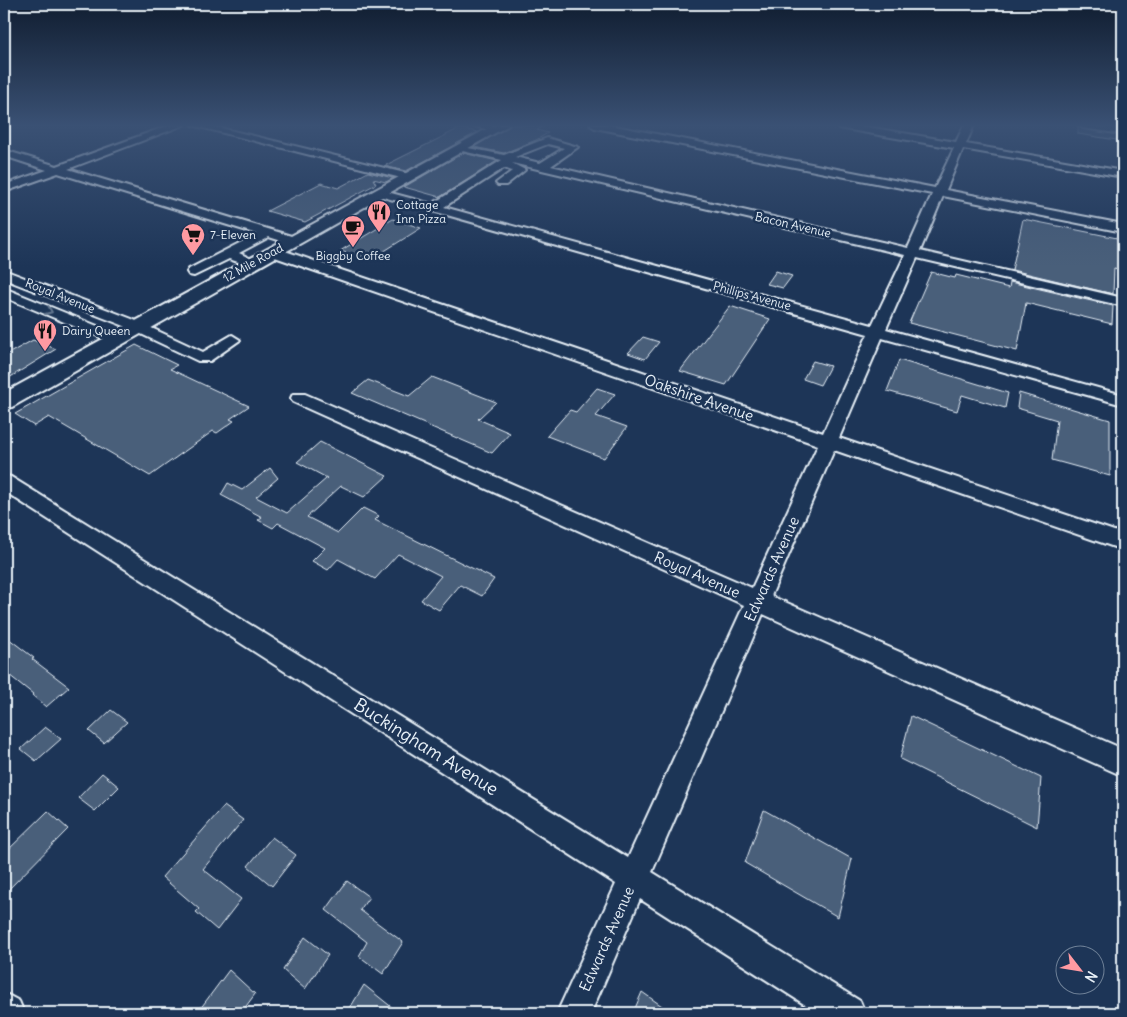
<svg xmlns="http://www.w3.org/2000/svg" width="1127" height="1017" viewBox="0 0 1127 1017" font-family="Delius,sans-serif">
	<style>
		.building { fill: #495e7a; stroke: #e8f1f8 }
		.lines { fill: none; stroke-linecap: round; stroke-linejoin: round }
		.minor-casing { stroke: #e8f1f8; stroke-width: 4 }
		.major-casing { stroke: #e8f1f8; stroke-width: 4 }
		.minor { fill: #1d3557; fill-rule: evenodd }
		.major { fill: #1d3557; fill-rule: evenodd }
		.oneway { stroke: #64778f }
		.labels { text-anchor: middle; stroke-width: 5; stroke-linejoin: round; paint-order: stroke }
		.far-poi-label { font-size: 12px; fill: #e8f1f8; stroke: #1d3557; text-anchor: start }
		.far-street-label { font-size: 12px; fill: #e8f1f8; stroke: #1d3557 }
		.street-label { font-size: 15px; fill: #e8f1f8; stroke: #1d3557 }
		.near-street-label { font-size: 18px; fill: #e8f1f8; stroke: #1d3557 }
	</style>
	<rect width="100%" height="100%" fill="#1d3557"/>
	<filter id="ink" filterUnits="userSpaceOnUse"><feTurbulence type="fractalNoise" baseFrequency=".02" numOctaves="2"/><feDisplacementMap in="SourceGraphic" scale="10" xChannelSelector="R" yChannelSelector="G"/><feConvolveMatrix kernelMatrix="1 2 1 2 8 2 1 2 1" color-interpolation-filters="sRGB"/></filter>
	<g filter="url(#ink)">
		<!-- building -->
		<g class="building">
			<path d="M511 125H545L537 130 548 133 536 140 504 153 474 147Z"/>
			<path d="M1078 127 1123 136V141L1078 134Z"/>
			<path d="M460 128 478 132 406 171 384 166Z"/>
			<path d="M463 153 497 161 440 197 404 187Z"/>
			<path d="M368 172 393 178 386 182 373 179 376 184 305 222 267 211 321 183 338 188Z"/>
			<path d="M393 219 421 228 370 260 340 251Z"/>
			<path d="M1023 219 1122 239V270L1114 268 1113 294 1012 270Z"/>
			<path d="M776 271 792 276 783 288 767 284Z"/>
			<path d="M931 272 955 278 956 275 1009 288 1010 282 1113 306 1112 324 1026 303 1017 351 909 323Z"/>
			<path d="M730 306 770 319 726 385 680 371Z"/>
			<path d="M643 337 659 342 645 359 628 353Z"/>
			<path d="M33 340 56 349 4 381V356Z"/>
			<path d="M136 345 177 365 170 369 249 406 230 419 234 421 217 433 213 431 150 476 49 417 34 426 15 414Z"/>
			<path d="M899 360 1008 393 1005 408 962 395 957 411 887 391Z"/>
			<path d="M813 361 830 366 820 385 803 379Z"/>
			<path d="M432 377 496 402 478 419 510 433 492 453 352 393 368 380 409 396Z"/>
			<path d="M597 388 615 394 596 416 627 427 604 458 547 436 570 410 576 412Z"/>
			<path d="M1019 393 1110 420V476L1052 460 1057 420 1017 408Z"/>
			<path d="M320 442 387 476 364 497 341 486 307 517 338 533 363 508 379 516 375 520 494 579 482 596 460 585 439 610 421 600 441 576 398 554 375 579 338 559 328 570 312 561 325 548 278 523 273 528 258 520 262 517 221 495 228 483 242 490 270 468 278 478 256 497 287 513 327 478 297 462Z"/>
			<path d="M4 635 34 658 32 659 69 687 46 707 32 695 33 694 4 671Z"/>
			<path d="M111 710 127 722 104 743 89 731Z"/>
			<path d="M911 716 1041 778 1037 827 900 759Z"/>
			<path d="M45 727 61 739 36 761 21 749Z"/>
			<path d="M102 773 119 787 95 811 78 798Z"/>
			<path d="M224 806 243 820 203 869 241 899 217 930 196 912 199 909 162 877Z"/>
			<path d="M764 810 852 859 838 917 745 863Z"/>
			<path d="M48 811 68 829 4 894V854Z"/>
			<path d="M272 837 296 855 272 886 248 866Z"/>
			<path d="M347 881 369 897 360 910 403 942 383 974 359 956 367 942 326 910Z"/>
			<path d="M305 937 328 955 305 989 283 970Z"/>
			<path d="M229 970 255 994 241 1013H197Z"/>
			<path d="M364 985 399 1013H347Z"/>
			<path d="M642 992 672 1013H633Z"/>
		</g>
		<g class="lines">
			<!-- minor casing -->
			<g class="minor-casing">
				<g id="minor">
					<path d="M170 125H184L68 169 298 238 300 241 298 244 294 245 269 237 239 253 260 263 258 266 253 267 229 259 194 276 189 275 187 272 189 269 257 234 58 173 4 192V185L47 170 4 156V150L57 166Z"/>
					<path d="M192 125H209L413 175 414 177 409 180Z"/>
					<path d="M471 125H491L501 129 496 132Z"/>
					<path d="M590 125H610L935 188 954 148 839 128 834 125H856L956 142 964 125H974L966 144 1123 171V177L963 149 946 190 1123 224V232L943 196 920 251 1123 298V306L917 258 886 329 1123 395V405L882 338 839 438 1123 534V550L834 450 771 596 1123 749V776L763 614 652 872 860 1001 865 1013H818L640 899 591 1013H557L616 884 4 491V475L11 477 628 858 744 605 293 402 291 398 293 394H305L752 588 818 445 269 255 268 252 274 248 279 249 823 433 868 334 376 195 374 193 380 190 432 204 502 160 458 150V146L504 155 547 138 578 147 551 166 908 248 932 194 595 128ZM548 144 564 148 540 163 515 157ZM512 163 905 255 872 325 444 207 504 168 512 171 496 183 498 185H506L525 170Z"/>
					<path d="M1078 125 1123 128V134L1083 128Z"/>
					<path d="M4 270 132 319 203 352 232 335 240 340 210 361H198L122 325 4 279Z"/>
					<path d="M4 288 122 336 125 339 122 342H112L4 297Z"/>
					<path d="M4 993 19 1001 24 1013H4Z"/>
				</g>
			</g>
			<!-- major casing -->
			<g class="major-casing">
				<path id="major" d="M494 125H509L12 407 4 409V393Z"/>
			</g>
			<!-- minor -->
			<use href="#minor" class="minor"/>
			<!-- major -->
			<use href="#major" class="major"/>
		</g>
		<!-- one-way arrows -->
		<defs><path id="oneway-chevron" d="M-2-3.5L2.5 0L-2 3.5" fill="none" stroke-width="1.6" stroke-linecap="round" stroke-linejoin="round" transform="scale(1.25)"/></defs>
		<use class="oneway" href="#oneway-chevron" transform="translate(49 311) rotate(23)"/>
	</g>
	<!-- sky -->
	<linearGradient id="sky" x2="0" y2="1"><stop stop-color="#101d30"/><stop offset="0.47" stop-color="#3a5174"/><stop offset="1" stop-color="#3a5174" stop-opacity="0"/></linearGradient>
	<rect width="1127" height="267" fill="url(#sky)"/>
	<!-- icons -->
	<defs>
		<g id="restaurant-pin" transform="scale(1.25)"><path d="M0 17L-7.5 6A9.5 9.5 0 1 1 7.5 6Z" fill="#ff9aa2" stroke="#1d3557"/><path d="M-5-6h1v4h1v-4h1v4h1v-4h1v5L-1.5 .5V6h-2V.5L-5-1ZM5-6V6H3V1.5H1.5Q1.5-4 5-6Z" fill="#111"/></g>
		<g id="cafe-pin" transform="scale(1.25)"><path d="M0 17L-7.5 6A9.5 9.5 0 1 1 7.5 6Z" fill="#ff9aa2" stroke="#1d3557"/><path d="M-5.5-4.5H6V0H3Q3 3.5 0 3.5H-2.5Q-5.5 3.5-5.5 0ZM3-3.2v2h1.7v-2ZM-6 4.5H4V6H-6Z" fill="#111"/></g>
		<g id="supermarket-pin" transform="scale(1.25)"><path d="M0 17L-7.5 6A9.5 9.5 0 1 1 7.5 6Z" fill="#ff9aa2" stroke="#1d3557"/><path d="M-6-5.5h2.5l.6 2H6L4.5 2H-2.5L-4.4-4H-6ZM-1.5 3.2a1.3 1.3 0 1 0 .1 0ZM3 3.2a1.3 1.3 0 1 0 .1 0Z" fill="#111"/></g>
	</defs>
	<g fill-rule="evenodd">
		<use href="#restaurant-pin" x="379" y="212"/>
		<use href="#cafe-pin" x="353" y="227"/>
		<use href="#supermarket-pin" x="193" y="235"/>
		<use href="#restaurant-pin" x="45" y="331"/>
	</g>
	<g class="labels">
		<!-- far-poi labels -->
		<g class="far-poi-label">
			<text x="396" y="209">Cottage<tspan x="396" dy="14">Inn Pizza</tspan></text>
			<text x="210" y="239">7-Eleven</text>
			<text x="353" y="260" text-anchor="middle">Biggby Coffee</text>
			<text x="62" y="335">Dairy Queen</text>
		</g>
		<!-- far-street labels -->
		<g class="far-street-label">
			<text transform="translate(793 225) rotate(13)" y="4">Bacon Avenue</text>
			<text transform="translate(253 263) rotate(-29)" y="4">12 Mile Road</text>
			<text transform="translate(60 296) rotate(22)" y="4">Royal Avenue</text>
			<text transform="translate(752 296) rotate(15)" y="4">Phillips Avenue</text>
		</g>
		<!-- street labels -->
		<g class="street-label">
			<text transform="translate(699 398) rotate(19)" y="5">Oakshire Avenue</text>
			<text transform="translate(772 569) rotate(-66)" y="5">Edwards Avenue</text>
			<text transform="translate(697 575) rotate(24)" y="5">Royal Avenue</text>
			<text transform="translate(607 939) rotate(-66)" y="5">Edwards Avenue</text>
		</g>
		<!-- near-street labels -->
		<g class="near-street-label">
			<text transform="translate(426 747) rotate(32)" y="6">Buckingham Avenue</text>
		</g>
	</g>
	<!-- margin -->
	<rect width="1127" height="1017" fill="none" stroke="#1d3557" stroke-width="20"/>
	<rect x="10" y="10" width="1107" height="997" fill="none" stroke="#e8f1f8" stroke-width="2" filter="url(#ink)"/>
	<!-- north arrow -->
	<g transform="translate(1080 970) rotate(121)"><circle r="24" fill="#1d3557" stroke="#6e8097"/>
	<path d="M0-4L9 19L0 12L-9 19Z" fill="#ff9aa2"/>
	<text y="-8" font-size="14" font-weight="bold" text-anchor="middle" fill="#e8f1f8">N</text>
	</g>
</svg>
